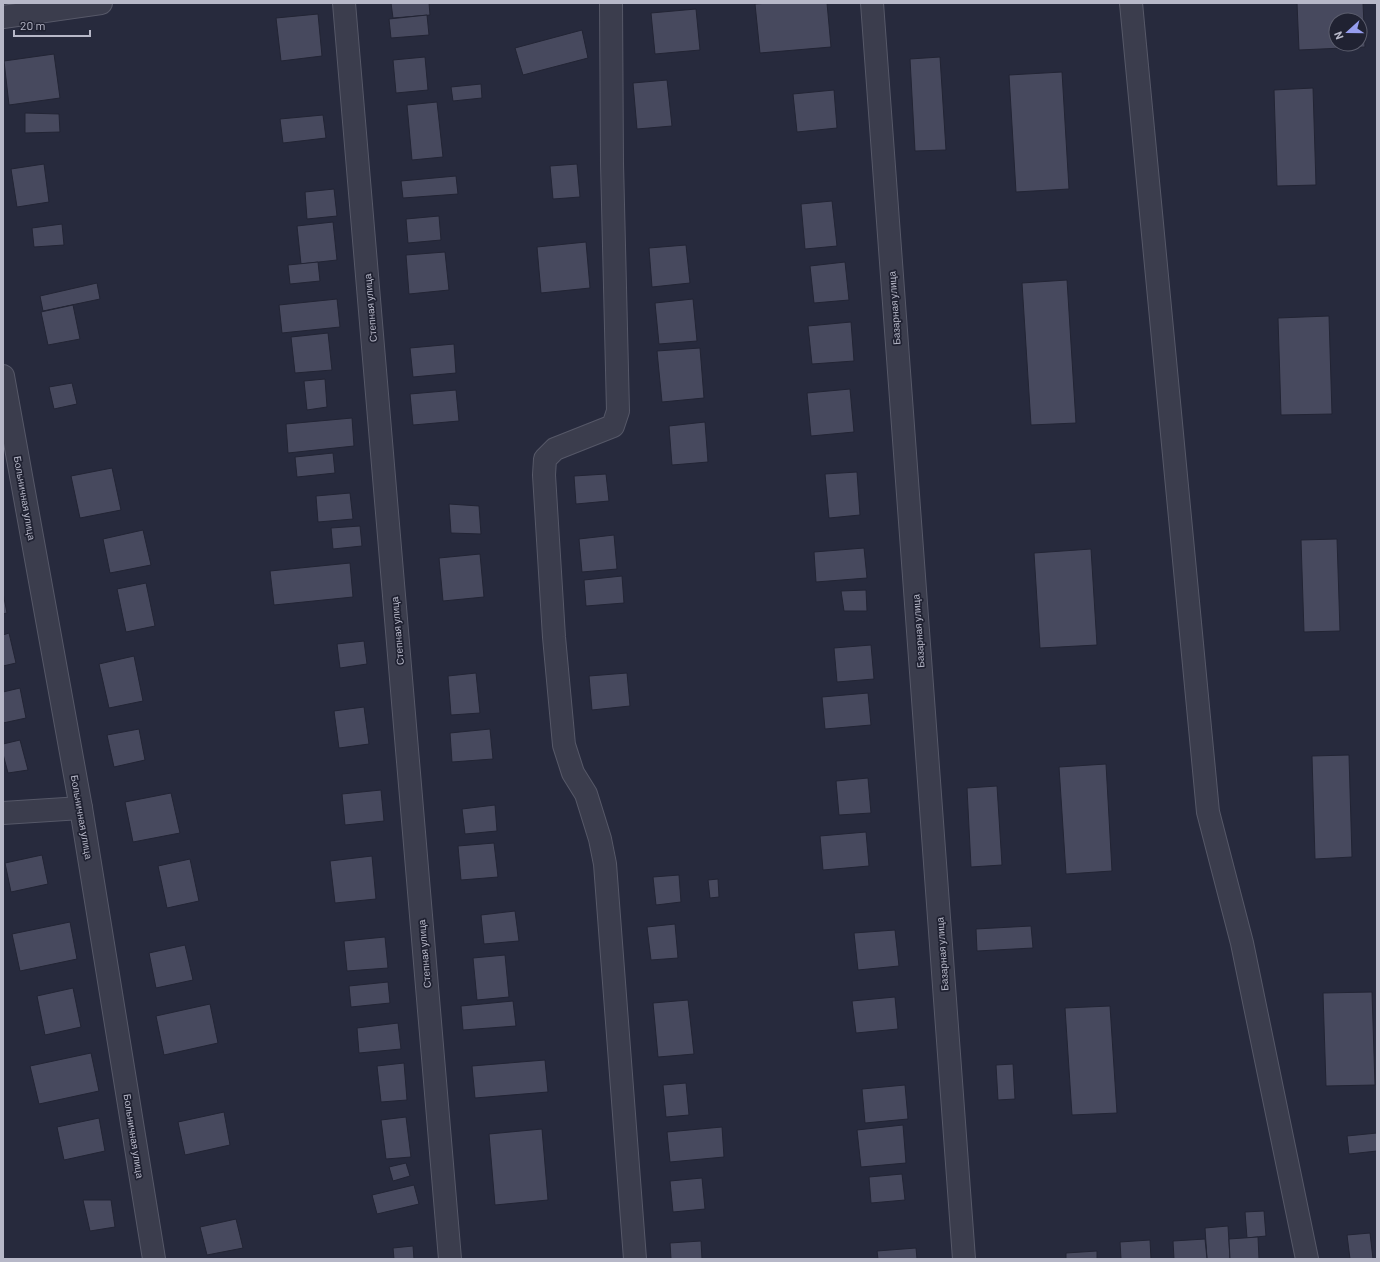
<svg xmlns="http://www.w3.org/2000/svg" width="1380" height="1262" viewBox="0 0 1380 1262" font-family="Barlow,sans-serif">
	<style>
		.building { fill: #47495e; stroke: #222434; fill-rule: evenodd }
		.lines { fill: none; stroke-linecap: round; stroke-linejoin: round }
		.minor-casing { stroke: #565868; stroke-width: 24 }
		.minor { stroke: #3b3d4d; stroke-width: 22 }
		.labels { text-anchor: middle; stroke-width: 3.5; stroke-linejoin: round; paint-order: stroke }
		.street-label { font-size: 10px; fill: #b7b8c8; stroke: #202232 }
	</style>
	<rect width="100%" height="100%" fill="#272a3d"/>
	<!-- building -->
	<g class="building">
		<path d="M391 3H429L430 15 393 18Z"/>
		<path d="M769 3H827L831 47 760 53 755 4Z"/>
		<path d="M1297 3H1363L1365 47 1299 50ZM1336 20H1360V44H1336Z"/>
		<path d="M696 9 700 50 655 54 651 13Z"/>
		<path d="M318 14 322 56 281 61 276 18Z"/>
		<path d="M427 15 429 35 391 38 389 19Z"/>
		<path d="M582 30 588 58 523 75 515 48Z"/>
		<path d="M54 54 60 98 9 105 4 61Z"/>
		<path d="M425 57 428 90 396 93 393 60Z"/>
		<path d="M940 57 946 150 915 151 910 59Z"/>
		<path d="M1062 72 1069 189 1016 192 1009 75Z"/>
		<path d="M667 80 672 126 637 129 633 83Z"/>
		<path d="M481 84 482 98 453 101 451 87Z"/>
		<path d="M1313 88 1316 185 1277 186 1274 90Z"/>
		<path d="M834 90 837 128 797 132 793 94Z"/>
		<path d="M437 102 443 157 412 160 407 105Z"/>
		<path d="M25 113 59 114 60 132 25 133Z"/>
		<path d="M323 115 326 138 283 143 280 119Z"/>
		<path d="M44 164 49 202 17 207 11 169Z"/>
		<path d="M577 164 580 197 553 199 550 166Z"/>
		<path d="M456 176 458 194 403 198 401 181Z"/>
		<path d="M334 189 337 216 307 219 305 192Z"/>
		<path d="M832 201 837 246 805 249 801 204Z"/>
		<path d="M439 216 441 240 408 243 406 219Z"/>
		<path d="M333 222 337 260 301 264 297 226Z"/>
		<path d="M62 224 64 245 34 247 32 228Z"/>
		<path d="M586 242 590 288 541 293 537 247Z"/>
		<path d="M686 245 690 283 652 287 649 248Z"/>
		<path d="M445 252 449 290 409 294 406 255Z"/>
		<path d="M318 262 320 281 290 284 288 265Z"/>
		<path d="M845 262 849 300 814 303 810 266Z"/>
		<path d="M1067 280 1076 423 1031 425 1022 283Z"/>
		<path d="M97 283 100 299 43 311 40 296Z"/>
		<path d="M337 299 340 327 282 333 279 305Z"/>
		<path d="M693 299 697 341 659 344 655 303Z"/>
		<path d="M73 305 80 339 48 345 41 312Z"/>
		<path d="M1329 316 1332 414 1281 415 1278 318Z"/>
		<path d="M851 322 854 361 812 364 808 326Z"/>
		<path d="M328 333 332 370 295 373 291 337Z"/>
		<path d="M454 344 456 373 413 377 410 348Z"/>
		<path d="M700 348 704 398 662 402 657 351Z"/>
		<path d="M325 379 327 407 307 410 304 381Z"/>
		<path d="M72 383 77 404 54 409 49 387Z"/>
		<path d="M850 389 854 432 811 436 807 393Z"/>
		<path d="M456 390 459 421 413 425 410 394Z"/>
		<path d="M352 418 354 446 288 453 286 424Z"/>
		<path d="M705 422 708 462 672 465 669 426Z"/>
		<path d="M333 453 335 473 297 477 295 457Z"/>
		<path d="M112 468 121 510 80 518 71 476Z"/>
		<path d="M857 472 860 515 829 518 825 474Z"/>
		<path d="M606 474 609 501 576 504 574 476Z"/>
		<path d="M350 493 353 519 318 522 316 496Z"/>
		<path d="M449 504 479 506 481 534 451 533Z"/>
		<path d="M360 526 362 546 333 549 331 528Z"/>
		<path d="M143 530 151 565 110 573 103 539Z"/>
		<path d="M614 535 617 569 582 572 579 539Z"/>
		<path d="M1337 539 1340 631 1304 632 1301 540Z"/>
		<path d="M864 548 867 578 816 582 814 552Z"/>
		<path d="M1091 549 1097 645 1040 648 1034 553Z"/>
		<path d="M480 554 484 597 443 601 439 558Z"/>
		<path d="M350 563 353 597 274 605 270 571Z"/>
		<path d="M622 576 624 603 586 606 584 580Z"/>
		<path d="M146 583 155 626 126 632 117 589Z"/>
		<path d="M866 590 867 611H844L841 591Z"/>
		<path d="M3 593 7 613 3 614Z"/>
		<path d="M9 633 16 663 3 666V635Z"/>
		<path d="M364 641 367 664 340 668 337 644Z"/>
		<path d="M871 645 874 679 837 682 834 648Z"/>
		<path d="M134 656 143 701 109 708 99 664Z"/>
		<path d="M476 673 480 713 451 715 448 676Z"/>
		<path d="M627 673 630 706 592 710 589 676Z"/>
		<path d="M20 688 26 718 3 723V692Z"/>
		<path d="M868 693 871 725 825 729 822 697Z"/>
		<path d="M364 707 369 744 339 748 334 711Z"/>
		<path d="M139 729 145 760 114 767 107 735Z"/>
		<path d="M490 729 493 759 452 762 450 733Z"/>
		<path d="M20 740 28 770 8 773 3 754V744Z"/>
		<path d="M1349 755 1352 857 1315 859 1312 756Z"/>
		<path d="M1106 764 1112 871 1066 874 1059 767Z"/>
		<path d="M868 778 871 813 839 815 836 781Z"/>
		<path d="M997 786 1002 865 971 867 967 788Z"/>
		<path d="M381 790 384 821 345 825 342 794Z"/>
		<path d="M171 793 180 833 133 842 125 802Z"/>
		<path d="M495 805 497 831 465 834 462 809Z"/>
		<path d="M866 832 869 866 823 870 820 836Z"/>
		<path d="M494 843 498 877 461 880 458 846Z"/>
		<path d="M42 855 48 884 11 892 5 863Z"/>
		<path d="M372 856 376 899 335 903 330 861Z"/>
		<path d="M190 859 199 901 167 908 158 866Z"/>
		<path d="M679 875 681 902 656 905 653 877Z"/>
		<path d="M718 879 719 897 710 898 708 880Z"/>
		<path d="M515 911 519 941 484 944 481 915Z"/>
		<path d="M70 922 77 959 20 971 12 934Z"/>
		<path d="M675 924 678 958 651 960 647 927Z"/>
		<path d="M1031 926 1033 948 977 951 976 929Z"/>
		<path d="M895 930 899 966 858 970 854 933Z"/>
		<path d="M385 937 388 968 347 971 344 941Z"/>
		<path d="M185 945 193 980 156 988 149 953Z"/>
		<path d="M505 955 509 997 477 1000 473 958Z"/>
		<path d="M388 982 390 1003 351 1007 349 986Z"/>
		<path d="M73 988 81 1027 45 1035 37 996Z"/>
		<path d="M1372 992 1375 1085 1326 1086 1323 993Z"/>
		<path d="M895 997 898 1029 856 1033 852 1001Z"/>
		<path d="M688 1000 694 1054 658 1057 653 1003Z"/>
		<path d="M513 1001 516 1026 463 1030 461 1006Z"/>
		<path d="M210 1004 218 1043 164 1055 156 1016Z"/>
		<path d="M1110 1006 1117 1113 1072 1115 1065 1008Z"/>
		<path d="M398 1023 401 1049 359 1053 357 1028Z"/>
		<path d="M91 1053 99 1091 39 1104 30 1066Z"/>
		<path d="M545 1060 548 1092 475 1098 472 1066Z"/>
		<path d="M404 1063 407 1100 381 1102 377 1066Z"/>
		<path d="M1013 1064 1015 1099 998 1100 996 1065Z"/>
		<path d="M686 1083 689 1115 666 1117 663 1085Z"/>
		<path d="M905 1085 908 1119 865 1123 862 1089Z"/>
		<path d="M224 1112 230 1145 185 1155 178 1122Z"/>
		<path d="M406 1117 411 1157 386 1159 381 1120Z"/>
		<path d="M99 1118 105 1151 64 1160 57 1127Z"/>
		<path d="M903 1125 906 1163 861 1167 857 1130Z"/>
		<path d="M722 1127 724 1157 670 1162 667 1132Z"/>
		<path d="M542 1129 548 1200 495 1205 489 1134Z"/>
		<path d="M1377 1133V1151L1349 1154 1347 1136Z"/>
		<path d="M406 1163 410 1176 393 1181 389 1167Z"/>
		<path d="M902 1174 905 1200 871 1203 869 1177Z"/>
		<path d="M702 1178 705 1209 673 1212 670 1181Z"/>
		<path d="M414 1185 419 1204 377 1214 372 1195Z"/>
		<path d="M83 1200H111L115 1227 90 1231Z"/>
		<path d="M1264 1211 1266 1236 1247 1238 1245 1212Z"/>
		<path d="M236 1219 243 1248 207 1255 200 1227Z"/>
		<path d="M1228 1226 1230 1259H1207L1205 1228Z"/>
		<path d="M1370 1233 1373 1259H1350L1347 1235Z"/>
		<path d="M1258 1237 1259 1259H1230L1229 1239Z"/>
		<path d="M1205 1239 1207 1259H1174L1173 1241Z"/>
		<path d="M1150 1240 1151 1259H1121L1120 1242Z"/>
		<path d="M701 1241 702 1259H671L670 1243Z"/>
		<path d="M413 1246 414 1259H394L393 1248Z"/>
		<path d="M916 1248 917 1259H878L877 1251Z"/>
		<path d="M1097 1251V1259H1066V1253Z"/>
	</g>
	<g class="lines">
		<!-- minor casing -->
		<g class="minor-casing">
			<g id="minor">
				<path d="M344 3 450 1259"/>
				<path d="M611 3 612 163 618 411 613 426 555 449 545 459 544 475 554 637 564 745 573 773 586 794 600 839 605 864 635 1259"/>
				<path d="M872 3 964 1259"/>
				<path d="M1131 3 1208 812 1242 943 1307 1259"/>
				<path d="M3 17 101 3"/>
				<path d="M3 376 81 808 154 1259"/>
				<path d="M3 813 81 808"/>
			</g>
		</g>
		<!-- minor -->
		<use href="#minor" class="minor"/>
	</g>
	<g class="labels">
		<!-- street labels -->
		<g class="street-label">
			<text transform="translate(370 308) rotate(-95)" y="4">Степная улица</text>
			<text transform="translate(894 308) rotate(-94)" y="4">Базарная улица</text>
			<text transform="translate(25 498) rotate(80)" y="4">Больничная улица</text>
			<text transform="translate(397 631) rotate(-95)" y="4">Степная улица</text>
			<text transform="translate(918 631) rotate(-94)" y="4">Базарная улица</text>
			<text transform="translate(82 817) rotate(80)" y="4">Больничная улица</text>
			<text transform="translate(424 954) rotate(-95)" y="4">Степная улица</text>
			<text transform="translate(942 954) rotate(-94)" y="4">Базарная улица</text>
			<text transform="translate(134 1136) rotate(81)" y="4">Больничная улица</text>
		</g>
	</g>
	<!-- border -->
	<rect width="1380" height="1262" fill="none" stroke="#b7b8c8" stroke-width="8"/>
	<!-- north arrow -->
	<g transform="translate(1348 32) rotate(249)"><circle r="19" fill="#202232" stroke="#5c5e6e"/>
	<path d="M0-3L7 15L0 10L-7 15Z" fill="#969dee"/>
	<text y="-6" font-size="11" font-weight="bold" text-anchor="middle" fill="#b7b8c8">N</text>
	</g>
	<!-- scale -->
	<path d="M14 30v6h76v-6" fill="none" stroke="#b7b8c8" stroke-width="2"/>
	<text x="20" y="30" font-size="12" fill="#b7b8c8" stroke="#202232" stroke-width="3" paint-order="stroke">20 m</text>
</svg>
